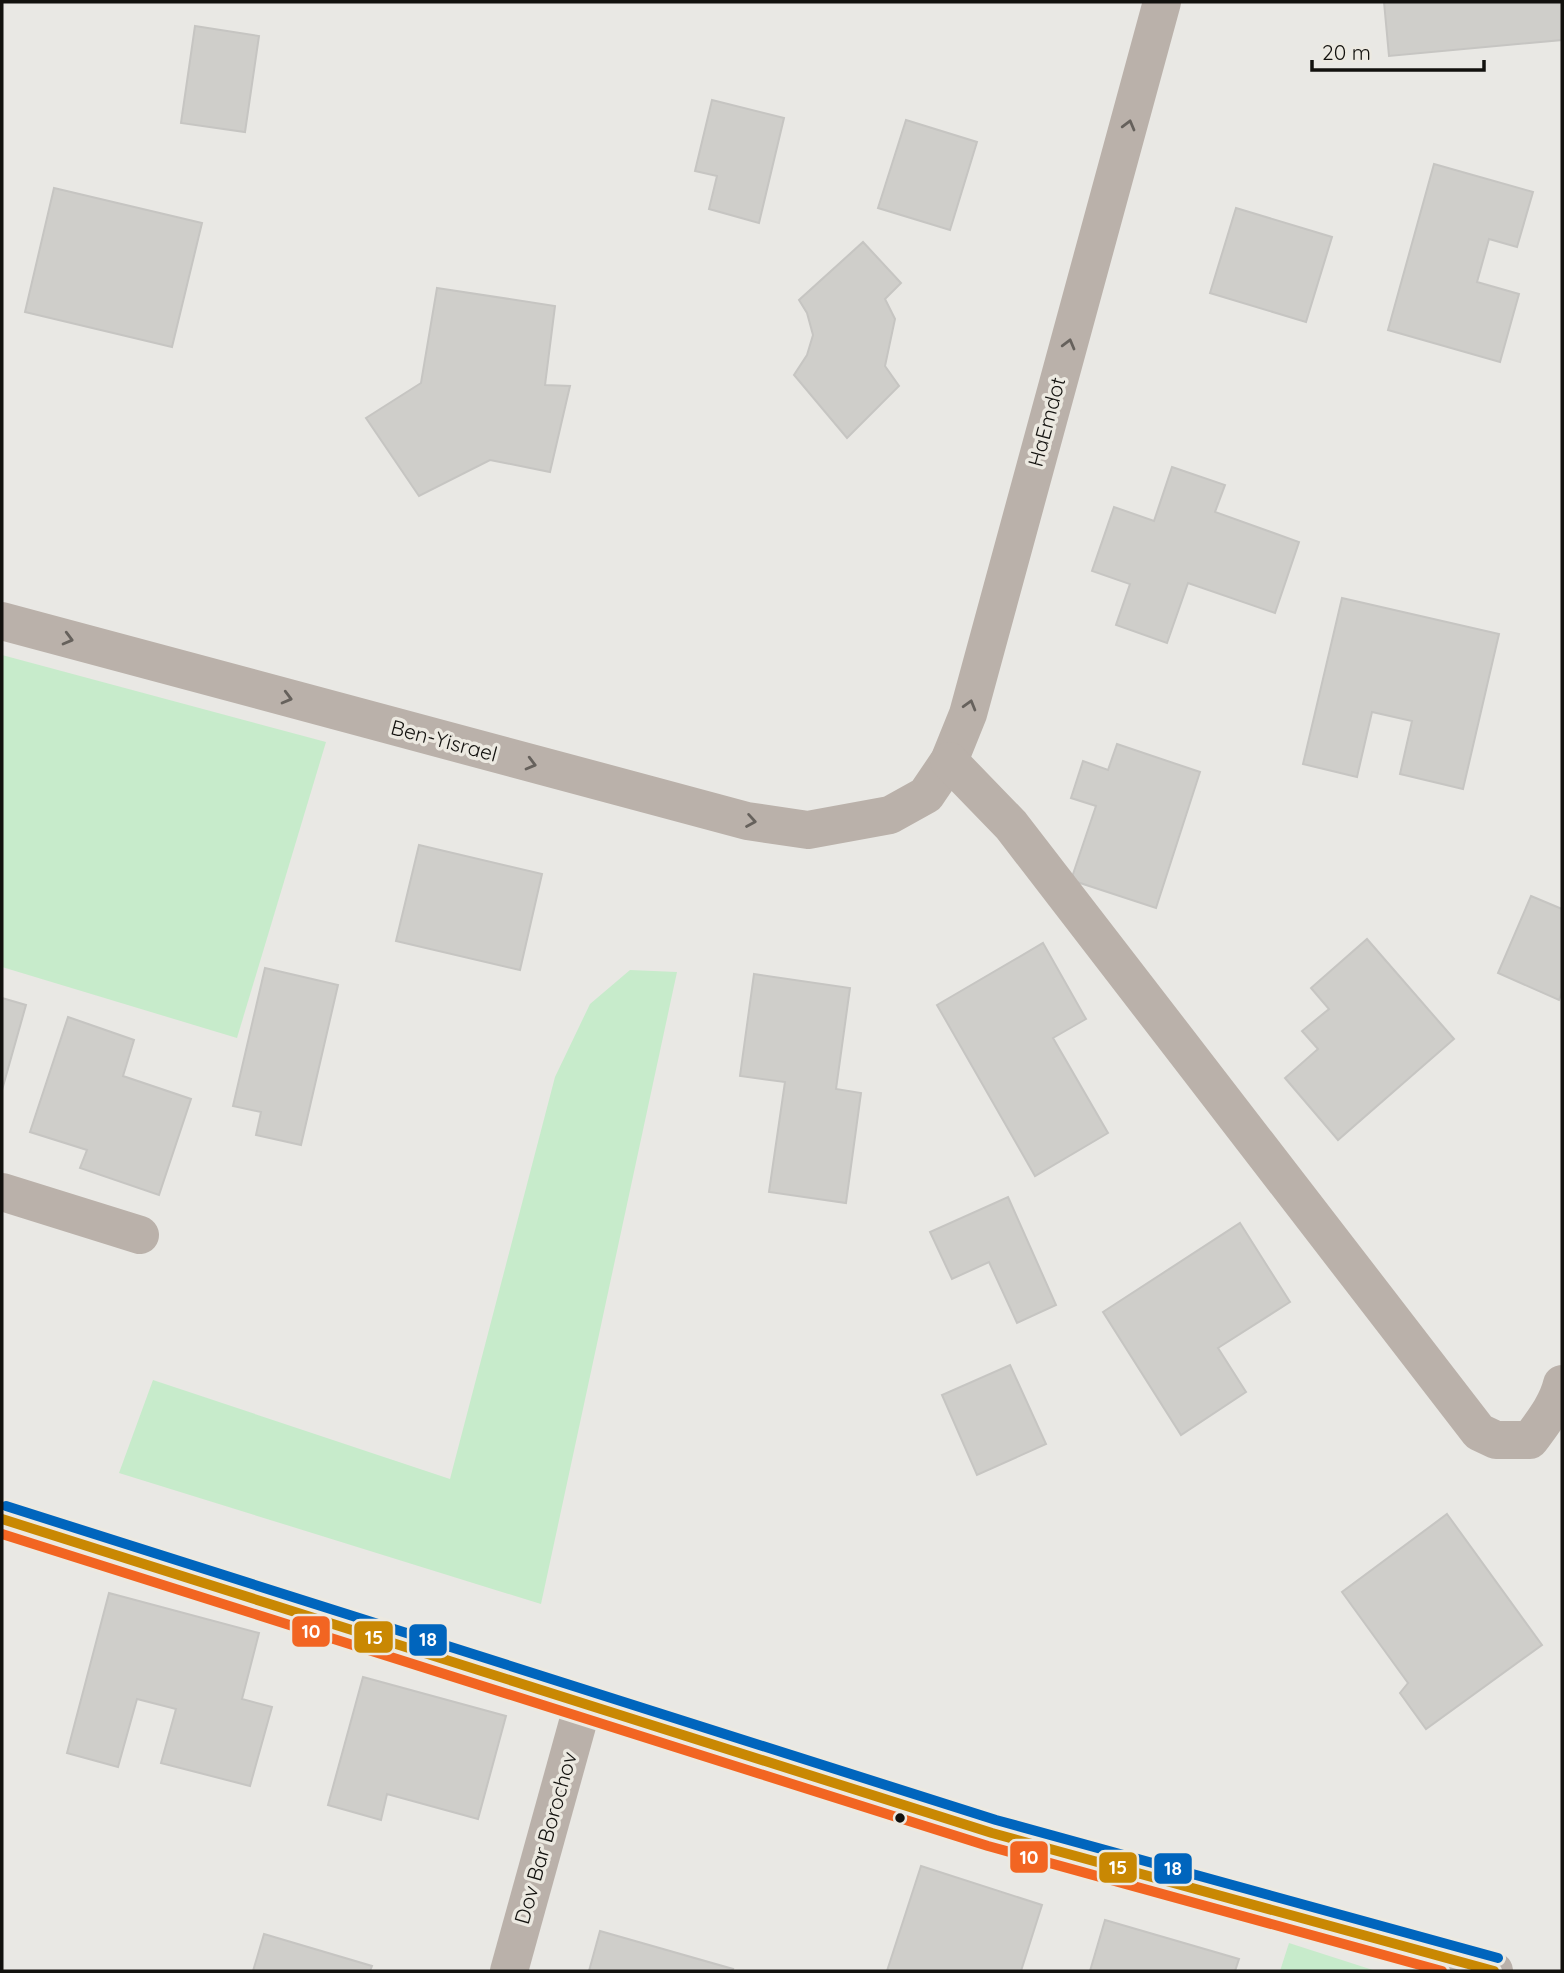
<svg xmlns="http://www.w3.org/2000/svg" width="1564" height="1973" viewBox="0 0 1564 1973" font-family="Quicksand,sans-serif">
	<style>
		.green { fill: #c7ebcb }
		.building { fill: #cfceca; stroke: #c6c5c2; stroke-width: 2 }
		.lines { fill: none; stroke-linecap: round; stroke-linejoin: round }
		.minor { stroke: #bab1aa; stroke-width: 38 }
		.bus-1-casing { stroke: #ece9e1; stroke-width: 16 }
		.bus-2-casing { stroke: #ece9e1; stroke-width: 16 }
		.bus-3-casing { stroke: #ece9e1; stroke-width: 16 }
		.bus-1 { stroke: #c98803; stroke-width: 10 }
		.bus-2 { stroke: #f26522; stroke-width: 10 }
		.bus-3 { stroke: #0065bd; stroke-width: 10 }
		.oneway { stroke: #66615c }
		.bus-dot { fill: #12110e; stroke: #ece9e1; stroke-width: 2.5 }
		.labels { text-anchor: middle; stroke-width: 7; stroke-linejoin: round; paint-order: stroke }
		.street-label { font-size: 21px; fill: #12110e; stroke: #ece9e1 }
		.line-badge { stroke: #ece9e1; stroke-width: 2.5 }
		.badge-label { font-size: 19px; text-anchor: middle; font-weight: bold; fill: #fff }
	</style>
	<rect width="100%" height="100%" fill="#e9e8e4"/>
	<!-- green -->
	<g class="green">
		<path d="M2 655 326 742 237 1038 2 967Z"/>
		<path d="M630 970 677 972 541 1604 119 1473 153 1380 450 1479 555 1077 590 1004Z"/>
		<path d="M1289 1943 1376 1971H1280Z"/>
	</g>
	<!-- building -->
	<g class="building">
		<path d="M1384 2H1562V40L1389 56Z"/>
		<path d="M195 26 259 36 245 132 181 123Z"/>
		<path d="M712 100 784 118 759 223 709 209 717 176 695 171Z"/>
		<path d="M906 120 977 142 950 230 878 208Z"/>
		<path d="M1434 164 1533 192 1517 247 1489 239 1477 282 1519 294 1500 362 1388 330Z"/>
		<path d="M54 188 202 223 172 347 25 312Z"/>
		<path d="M1236 208 1332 237 1306 322 1210 293Z"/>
		<path d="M863 242 901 283 885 299 895 319 885 366 899 386 847 438 794 375 807 355 813 335 807 313 799 300Z"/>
		<path d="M437 288 555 306 545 385 570 386 550 472 490 460 419 496 366 418 421 383Z"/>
		<path d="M1172 467 1225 485 1215 512 1299 542 1275 613 1188 583 1167 643 1116 625 1130 584 1092 571 1114 507 1154 521Z"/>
		<path d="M1342 598 1499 634 1463 789 1400 774 1412 721 1372 712 1357 777 1303 764Z"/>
		<path d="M1117 744 1200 772 1156 908 1071 880 1096 806 1071 798 1083 761 1108 770Z"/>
		<path d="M419 845 542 874 520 970 396 941Z"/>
		<path d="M1531 896 1562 909V992L1559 1000 1498 973Z"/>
		<path d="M1367 939 1454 1039 1338 1140 1285 1078 1318 1049 1302 1031 1329 1009 1311 988Z"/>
		<path d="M1043 943 1086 1019 1053 1038 1108 1133 1035 1176 937 1005Z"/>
		<path d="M265 968 338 985 301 1145 256 1135 261 1112 233 1106Z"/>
		<path d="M754 974 850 988 836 1089 861 1093 846 1203 769 1192 785 1082 740 1076Z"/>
		<path d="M2 998 26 1005 2 1090Z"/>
		<path d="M68 1017 134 1040 123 1076 191 1099 159 1195 80 1168 87 1150 30 1132Z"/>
		<path d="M1008 1197 1056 1305 1017 1323 989 1262 952 1279 930 1232Z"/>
		<path d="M1240 1223 1290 1302 1218 1348 1246 1392 1181 1435 1103 1312Z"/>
		<path d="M1010 1365 1046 1444 977 1475 942 1395Z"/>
		<path d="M1447 1514 1542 1645 1426 1729 1400 1693 1408 1683 1342 1592Z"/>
		<path d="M109 1593 259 1633 242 1699 272 1707 250 1786 161 1763 176 1709 137 1699 118 1767 67 1753Z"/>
		<path d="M363 1677 506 1716 478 1819 387 1794 381 1820 328 1805Z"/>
		<path d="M921 1866 1042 1905 1021 1971H887Z"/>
		<path d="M1105 1920 1239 1959 1235 1971H1090Z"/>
		<path d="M600 1931 733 1969 732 1971H589Z"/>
		<path d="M264 1934 372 1966 370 1971H253Z"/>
	</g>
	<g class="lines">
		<!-- minor -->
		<g class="minor">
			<path d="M2 621 747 821 808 830 890 815 926 795 949 761 968 714 1162 2"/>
			<path d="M949 761 1011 825 1479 1432 1496 1440H1530C1543 1422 1557 1405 1562 1384"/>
			<path d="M2 1192 140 1235"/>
			<path d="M2 1519 992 1833 1494 1971"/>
			<path d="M509 1971 583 1704"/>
		</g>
		<!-- bus-1 casing -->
		<g class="bus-1-casing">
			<path id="bus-1" d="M2 1519 992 1833 1494 1971"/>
		</g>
		<!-- bus-2 casing -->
		<g class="bus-2-casing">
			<path id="bus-2" d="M2 1534 988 1846 1442 1971"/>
		</g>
		<!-- bus-3 casing -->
		<g class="bus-3-casing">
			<path id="bus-3" d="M6 1506 996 1820 1498 1958"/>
		</g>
		<!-- bus-1 -->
		<use href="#bus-1" class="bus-1"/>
		<!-- bus-2 -->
		<use href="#bus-2" class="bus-2"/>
		<!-- bus-3 -->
		<use href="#bus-3" class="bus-3"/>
	</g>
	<!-- one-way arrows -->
	<defs><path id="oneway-chevron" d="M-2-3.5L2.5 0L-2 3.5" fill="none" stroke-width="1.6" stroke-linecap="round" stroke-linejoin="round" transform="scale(1.75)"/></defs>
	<g class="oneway">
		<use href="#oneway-chevron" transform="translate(1129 125) rotate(-75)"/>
		<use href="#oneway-chevron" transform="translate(1069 344) rotate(-75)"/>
		<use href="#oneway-chevron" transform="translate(68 639) rotate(15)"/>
		<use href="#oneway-chevron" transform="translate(287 698) rotate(15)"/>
		<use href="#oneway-chevron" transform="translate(970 705) rotate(-74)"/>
		<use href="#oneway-chevron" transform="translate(531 764) rotate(15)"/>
		<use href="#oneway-chevron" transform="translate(751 821) rotate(10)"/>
	</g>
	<!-- markers -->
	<circle class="bus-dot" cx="900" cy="1818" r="6"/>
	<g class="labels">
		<!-- street labels -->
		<g class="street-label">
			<text transform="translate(1047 422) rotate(-75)" y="7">HaEmdot</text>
			<text transform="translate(444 741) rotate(15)" y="7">Ben-Yisrael</text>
			<text transform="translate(546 1838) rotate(-74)" y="7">Dov Bar Borochov</text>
		</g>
	</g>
	<g class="line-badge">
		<rect x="291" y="1615" width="40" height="33" rx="7" fill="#f26522"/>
		<rect x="353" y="1620" width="41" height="34" rx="7" fill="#c98803"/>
		<rect x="408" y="1623" width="40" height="34" rx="7" fill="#0065bd"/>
		<rect x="1009" y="1840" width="40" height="34" rx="7" fill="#f26522"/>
		<rect x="1098" y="1851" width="40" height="33" rx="7" fill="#c98803"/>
		<rect x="1153" y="1852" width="40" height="33" rx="7" fill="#0065bd"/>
	</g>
	<g class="badge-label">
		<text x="311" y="1638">10</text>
		<text x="374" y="1644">15</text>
		<text x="428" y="1646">18</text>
		<text x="1029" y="1864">10</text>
		<text x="1118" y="1874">15</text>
		<text x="1173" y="1875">18</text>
	</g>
	<!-- border -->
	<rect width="1564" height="1973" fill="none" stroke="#12110e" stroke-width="7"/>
	<!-- scale -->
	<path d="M1312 60v10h172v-10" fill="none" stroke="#12110e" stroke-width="3.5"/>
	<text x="1322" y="60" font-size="21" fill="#12110e" stroke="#ece9e1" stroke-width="5" paint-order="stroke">20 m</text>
</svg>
